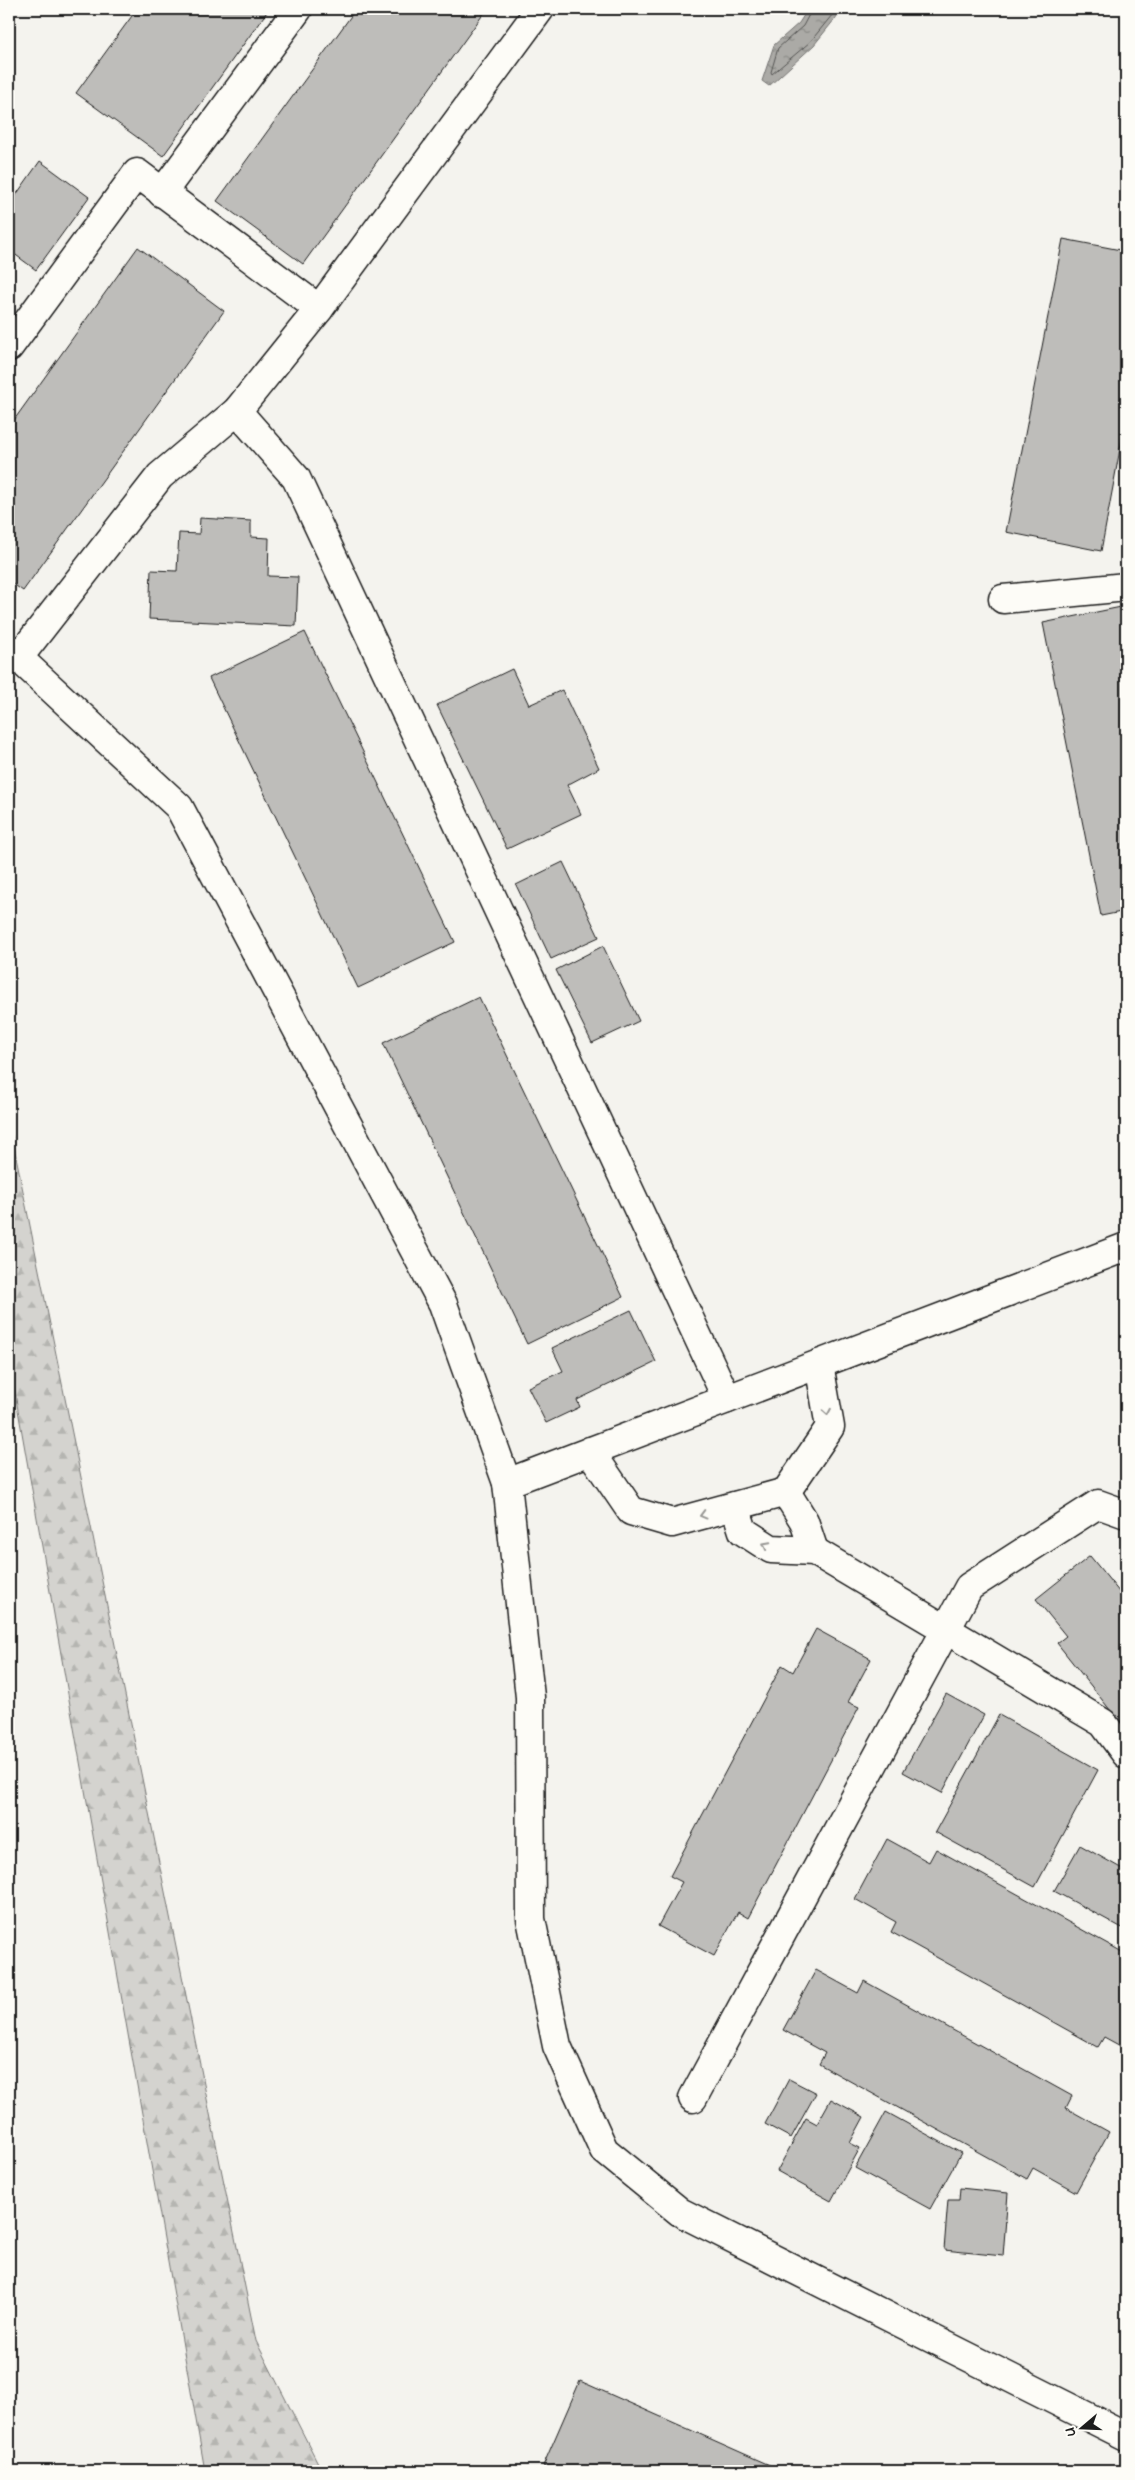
<svg xmlns="http://www.w3.org/2000/svg" width="1135" height="2480" viewBox="0 0 1135 2480" font-family="'Architects Daughter',sans-serif">
	<style>
		.forest { fill: url(#forest-firs); stroke: #787876 }
		.water { fill: url(#water-ripples); stroke: #72716f }
		.lines { fill: none; stroke-linecap: round; stroke-linejoin: round }
		.shore { stroke: #555553; stroke-width: 1 }
		.building { fill: #bebdba; stroke: #1c1c1c }
		.street-casing { stroke: #1c1c1c; stroke-width: 31 }
		.street { stroke: #fdfcf7; stroke-width: 28 }
		.oneway { stroke: #989794 }
	</style>
	<defs>
		<pattern id="forest-firs" width="22" height="20" patternUnits="userSpaceOnUse" patternTransform="scale(1.25)"><rect width="22" height="20" fill="#d4d3cf"/><path d="M5 1l3.5 6h-7zM16 11l3.5 6h-7z" fill="#b5b5b1"/></pattern>
		<pattern id="water-ripples" width="26" height="14" patternUnits="userSpaceOnUse" patternTransform="scale(1.25)"><rect width="26" height="14" fill="#abaaa6"/><path d="M2 4q2-2 4 0t4 0M15 11q2-2 4 0t4 0" fill="none" stroke="#8a8a86"/></pattern>
	</defs>
	<rect width="100%" height="100%" fill="#f4f3ee"/>
	<filter id="ink" filterUnits="userSpaceOnUse"><feTurbulence type="fractalNoise" baseFrequency=".02" numOctaves="2"/><feDisplacementMap in="SourceGraphic" scale="10" xChannelSelector="R" yChannelSelector="G"/><feConvolveMatrix kernelMatrix="1 2 1 2 8 2 1 2 1" color-interpolation-filters="sRGB"/></filter>
	<g filter="url(#ink)">
		<!-- forest -->
		<path class="forest" d="M9 1122 256 2341 322 2471H205L9 1359Z"/>
		<!-- water -->
		<path class="water" d="M808 9H843L814 45 769 86 762 81 774 45 799 23Z"/>
		<g class="lines">
			<!-- shore -->
			<path class="shore" d="M812 9 803 26 778 48 771 72 772 74 810 42 837 9"/>
		</g>
		<!-- building -->
		<g class="building">
			<path d="M137 9H269L163 156 76 93Z"/>
			<path d="M356 9H487L303 264 217 201Z"/>
			<path d="M40 161 89 197 36 270 9 250V205Z"/>
			<path d="M1063 239 1126 251V417L1101 551 1006 532Z"/>
			<path d="M138 247 224 311 23 591 9 581V427Z"/>
			<path d="M200 518 251 521V537L269 538 268 576 298 577 296 626 149 619 151 570 177 571 179 533 199 534Z"/>
			<path d="M1126 606V911L1101 916 1043 623Z"/>
			<path d="M305 632 455 942 358 988 209 678Z"/>
			<path d="M512 669 529 705 562 690 599 768 567 785 581 814 507 849 437 705Z"/>
			<path d="M563 862 599 937 551 959 516 885Z"/>
			<path d="M603 946 639 1021 592 1043 556 970Z"/>
			<path d="M479 997 623 1297 527 1344 383 1043Z"/>
			<path d="M631 1310 656 1362 577 1400 580 1407 546 1423 528 1387 563 1371 552 1348Z"/>
			<path d="M1090 1556 1120 1593 1126 1588V1730L1057 1643 1066 1636 1036 1599Z"/>
			<path d="M816 1629 871 1659 848 1702 859 1707 748 1918 738 1912 714 1956 658 1926 682 1882 670 1876 782 1665 793 1672Z"/>
			<path d="M946 1694 984 1715 942 1793 903 1772Z"/>
			<path d="M999 1715 1098 1770 1035 1887 935 1832Z"/>
			<path d="M887 1839 929 1862 936 1849 1126 1954V2049L1104 2037 1098 2047 891 1932 896 1922 855 1899Z"/>
			<path d="M1080 1845 1126 1871V1930L1054 1891Z"/>
			<path d="M816 1970 858 1993 864 1981 1072 2096 1066 2108 1109 2132 1076 2192 1033 2168 1027 2179 819 2064 825 2053 783 2030Z"/>
			<path d="M789 2079 816 2093 791 2138 765 2124Z"/>
			<path d="M831 2099 864 2117 850 2143 860 2148 831 2201 777 2171 806 2118 817 2124Z"/>
			<path d="M886 2112 961 2153 930 2209 855 2168Z"/>
			<path d="M960 2188 1008 2193 1003 2256 944 2250 948 2200H959Z"/>
			<path d="M580 2381 783 2471H554L543 2466Z"/>
		</g>
		<g class="lines">
			<!-- street casing -->
			<g class="street-casing">
				<g id="street">
					<path d="M162 193 298 9"/>
					<path d="M9 347 137 173 319 309"/>
					<path d="M237 411 296 478 727 1399"/>
					<path d="M1003 599 1126 587"/>
					<path d="M9 649 179 807 443 1304 507 1483 530 1697 531 1919 557 2046 604 2150 680 2212 1126 2436"/>
					<path d="M19 657 160 476 237 411 319 309 540 9"/>
					<path d="M590 1451 631 1511 672 1523 786 1492 830 1427 819 1364"/>
					<path d="M507 1483 1126 1247"/>
					<path d="M786 1492 804 1521 814 1551"/>
					<path d="M735 1506 743 1531 771 1549 814 1551 1103 1723 1126 1754"/>
					<path d="M693 2098 969 1587 1098 1504 1126 1514"/>
				</g>
			</g>
			<!-- street -->
			<use href="#street" class="street"/>
		</g>
		<!-- one-way arrows -->
		<defs><path id="oneway-chevron" d="M-2-3.5L2.5 0L-2 3.5" fill="none" stroke-width="1.6" stroke-linecap="round" stroke-linejoin="round" transform="scale(1.25)"/></defs>
		<g class="oneway">
			<use href="#oneway-chevron" transform="translate(827 1412) rotate(80)"/>
			<use href="#oneway-chevron" transform="translate(703 1515) rotate(165)"/>
			<use href="#oneway-chevron" transform="translate(766 1545) rotate(-152)"/>
		</g>
	</g>
	<!-- margin -->
	<rect width="1135" height="2480" fill="none" stroke="#fdfcf7" stroke-width="30"/>
	<rect x="15" y="15" width="1105" height="2450" fill="none" stroke="#1c1c1c" stroke-width="2" filter="url(#ink)"/>
	<!-- north arrow -->
	<g transform="translate(1082 2428) rotate(251)" stroke="#fdfcf7" stroke-width="4" paint-order="stroke">
	<path d="M0-4L9 19L0 12L-9 19Z" fill="#1c1c1c"/>
	<text y="-8" font-size="14" font-weight="bold" text-anchor="middle" fill="#1c1c1c">U</text>
	</g>
</svg>
